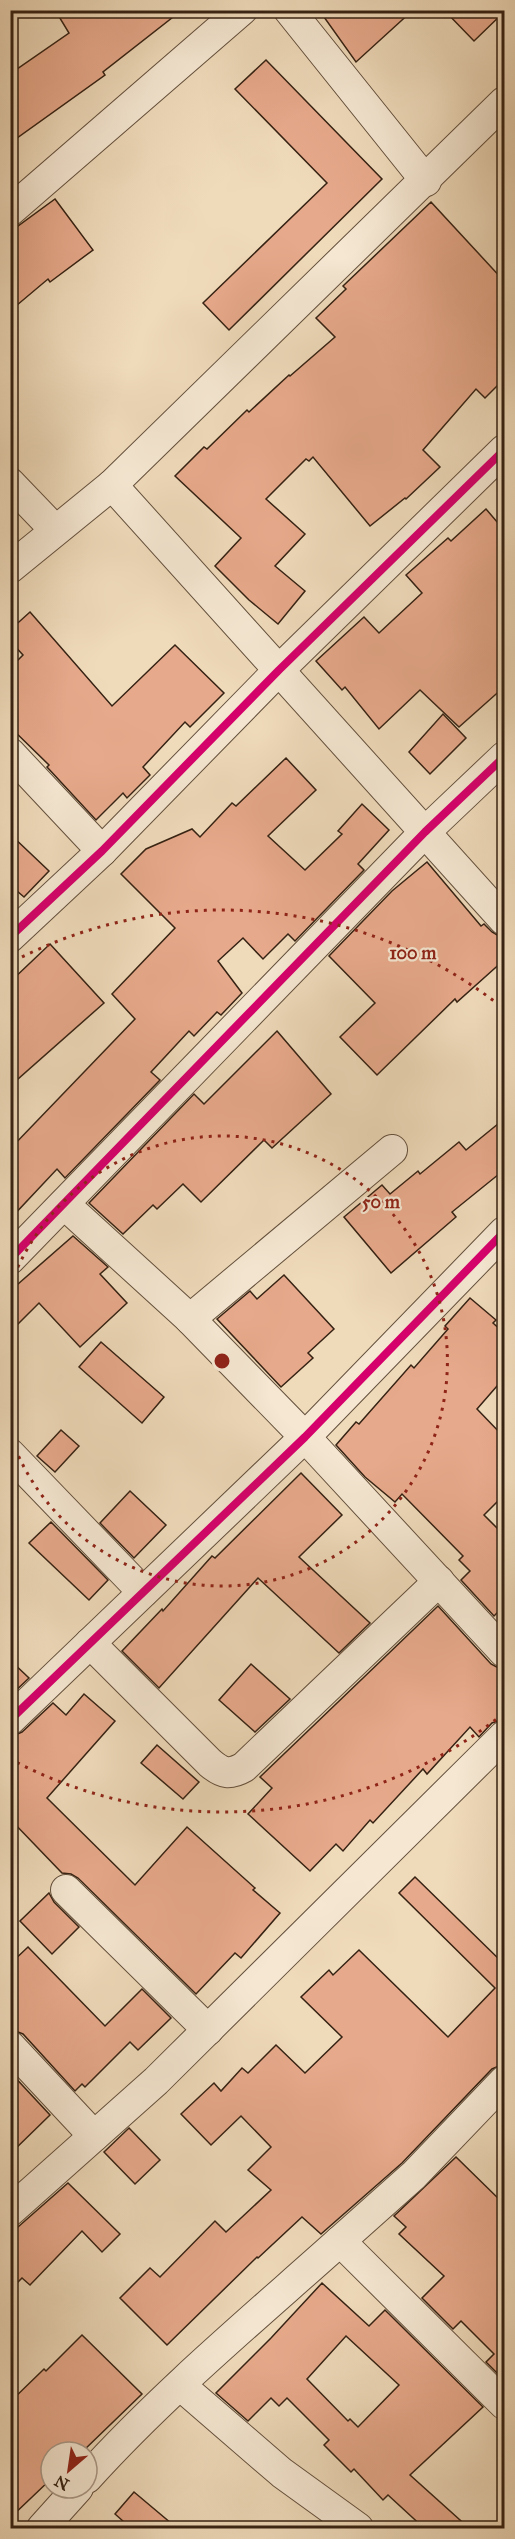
<svg xmlns="http://www.w3.org/2000/svg" width="515" height="2539" viewBox="0 0 515 2539" font-family="'IM FELL Great Primer',serif">
	<style>
		.building { fill: #e7a98b; stroke: #362213; stroke-width: 1.5; fill-rule: evenodd }
		.lines { fill: none; stroke-linecap: round; stroke-linejoin: round }
		.minor-casing { stroke: #64503d; stroke-width: 32 }
		.minor { stroke: #f5e7d2; stroke-width: 30 }
		.cycleway-casing { stroke: #f5e7d2; stroke-width: 11 }
		.cycleway { stroke: #d6006c; stroke-width: 8 }
		.ring { fill: none; stroke: #8f2418; stroke-width: 3; stroke-dasharray: 3 6 }
		.centre { fill: #8f2418; stroke: #f5e7d2; stroke-width: 3 }
		.ring-label { font-size: 18px; text-anchor: middle; font-weight: bold; fill: #8f2418; stroke: #f5e7d2; stroke-width: 4.5; stroke-linejoin: round; paint-order: stroke }
	</style>
	<rect width="100%" height="100%" fill="#efdaba"/>
	<filter id="stains"><feTurbulence type="fractalNoise" baseFrequency=".00333" numOctaves="4"/><feColorMatrix values="0 0 0 0 .2 0 0 0 0 .09 0 0 0 0 .02 0 0 0 .5 -.17"/></filter>
	<radialGradient id="worn" r=".72"><stop offset=".6" stop-color="#630" stop-opacity="0"/><stop offset="1" stop-color="#630" stop-opacity=".3"/></radialGradient>
	<!-- building -->
	<g class="building">
		<path d="M55 10H182L103 72 105 75 10 143V74L69 33Z"/>
		<path d="M319 10H413L356 62Z"/>
		<path d="M444 10H504V12L474 41Z"/>
		<path d="M266 60 382 179 229 330 203 303 327 183 235 89Z"/>
		<path d="M55 199 93 250 50 282 48 279 10 311V232Z"/>
		<path d="M431 202 504 281V379L485 398 476 389 423 450 440 467 406 499 405 498 370 526 313 457 309 461 306 459 266 499 305 534 275 566 305 591 278 624 249 600 215 566 241 538 175 476 204 447 207 449 247 410 249 412 289 375 290 376 335 337 316 318 346 289 343 286Z"/>
		<path d="M486 509 504 530V687L459 727 420 690 379 729 345 687 342 690 316 661 364 617 379 633 422 593 406 575 448 538 451 541Z"/>
		<path d="M30 612 112 706 175 645 224 693 190 727 185 722 143 767 150 775 127 798 123 793 96 820 47 767 49 765 10 727V668L23 655 10 641V630Z"/>
		<path d="M443 714 466 738 430 774 409 752Z"/>
		<path d="M286 758 316 790 268 836 305 870 342 834 338 831 362 804 389 830 358 864 364 870 295 941 288 934 263 959 243 938 218 961 242 993 221 1015 217 1012 194 1036 189 1031 151 1072 160 1080 65 1178 57 1169 10 1219V1149L135 1019 112 994 175 928 121 874 146 849 192 829 200 837 232 803 236 806Z"/>
		<path d="M10 834 49 871 24 897 10 885Z"/>
		<path d="M427 862 481 926 484 924 492 932 504 939V960L457 1002 455 999 377 1075 340 1037 375 1003 329 956 392 891Z"/>
		<path d="M50 944 104 1003 10 1086V982Z"/>
		<path d="M277 1031 331 1094 272 1148 264 1140 201 1202 183 1184 157 1209 153 1205 123 1234 89 1203 194 1094 204 1104Z"/>
		<path d="M504 1119V1170L452 1212 456 1217 391 1273 344 1217 382 1185 390 1194 418 1171 420 1174 459 1142 466 1150Z"/>
		<path d="M73 1236 108 1267 100 1274 127 1303 80 1347 39 1303 10 1332V1291Z"/>
		<path d="M284 1275 334 1329 308 1353 313 1358 281 1387 217 1319 250 1291 257 1299Z"/>
		<path d="M470 1298 496 1320 493 1323 504 1333V1378L477 1409 504 1437V1495L484 1515 504 1535V1606L494 1616 461 1580 470 1571 459 1560 463 1556 402 1494 395 1502 365 1477 336 1445 356 1422 359 1424 411 1365 414 1368 448 1329 445 1326Z"/>
		<path d="M101 1342 164 1397 142 1423 79 1367Z"/>
		<path d="M61 1430 79 1446 55 1472 37 1456Z"/>
		<path d="M301 1473 342 1515 299 1557 370 1623 339 1653 258 1578 159 1688 122 1651 162 1609 163 1611 212 1556 215 1558Z"/>
		<path d="M130 1491 166 1525 134 1558 100 1523Z"/>
		<path d="M51 1522 108 1580 89 1600 29 1543Z"/>
		<path d="M438 1606 491 1664 504 1671V1719L492 1723 479 1737 470 1727 427 1774 423 1769 373 1823 370 1820 343 1851 336 1844 310 1871 248 1814 272 1788 260 1777Z"/>
		<path d="M10 1660 29 1678 10 1696Z"/>
		<path d="M251 1664 290 1699 255 1732 219 1700Z"/>
		<path d="M84 1694 115 1721 47 1798 135 1885 187 1827 255 1888 253 1890 280 1913 241 1958 235 1953 196 1994 78 1878 71 1874 62 1873 10 1819V1737L22 1732 53 1703 66 1715Z"/>
		<path d="M157 1745 199 1782 183 1799 141 1763Z"/>
		<path d="M415 1877 504 1964V2064L492 2069 402 2163 321 2234 302 2217 258 2258 257 2257 167 2345 120 2298 150 2268 160 2277 215 2221 226 2232 271 2190 248 2170 271 2147 241 2116 211 2145 181 2114 214 2083 221 2091 242 2068 248 2073 276 2045 305 2073 342 2037 301 1997 329 1970 333 1975 359 1950 448 2037 495 1988 399 1893Z"/>
		<path d="M49 1893 54 1902 79 1927 52 1954 20 1921Z"/>
		<path d="M28 1947 105 2026 142 1989 171 2018 138 2050 130 2042 85 2087 82 2084 75 2091 23 2034 10 2029V1964Z"/>
		<path d="M10 2072 50 2115 10 2154Z"/>
		<path d="M129 2128 160 2160 135 2184 104 2152Z"/>
		<path d="M456 2157 504 2204V2380L486 2362 494 2354 461 2321 453 2329 422 2298 444 2276 399 2234 406 2227 394 2216Z"/>
		<path d="M68 2183 120 2234 102 2252 82 2231 30 2285 22 2278 10 2290V2234Z"/>
		<path d="M322 2283 369 2326 385 2310 483 2407 410 2475 470 2529H425L388 2495 383 2500 354 2469 351 2472 324 2445 329 2440 287 2398 279 2406 271 2398 248 2421 216 2393 271 2338ZM346 2336 399 2385 358 2427 350 2419 348 2421 307 2379Z"/>
		<path d="M82 2335 142 2394 82 2452H51V2479L10 2518V2402L44 2369 46 2371Z"/>
		<path d="M134 2492 178 2529H132L115 2514Z"/>
	</g>
	<g class="lines">
		<!-- minor casing -->
		<g class="minor-casing">
			<g id="minor">
				<path d="M289 10 426 181"/>
				<path d="M10 211 242 10"/>
				<path d="M10 483 55 530"/>
				<path d="M112 485 504 920"/>
				<path d="M10 568 112 485 504 102"/>
				<path d="M10 753 102 851"/>
				<path d="M10 937 102 851 279 670 504 450"/>
				<path d="M64 1204 190 1319 305 1437 504 1652"/>
				<path d="M10 1259 425 832 504 757"/>
				<path d="M190 1319 392 1150"/>
				<path d="M10 1454 143 1592"/>
				<path d="M90 1643 210 1763C223 1774 230 1775 244 1767L439 1581"/>
				<path d="M10 1720 305 1437 504 1232"/>
				<path d="M66 1890 208 2030"/>
				<path d="M10 2046 94 2136"/>
				<path d="M10 2211 156 2081 504 1736"/>
				<path d="M340 2241 414 2175 504 2081"/>
				<path d="M180 2385 282 2473 358 2528"/>
				<path d="M87 2478C164 2393 254 2318 340 2241L504 2404"/>
				<path d="M42 2528 78 2488"/>
			</g>
		</g>
		<!-- minor -->
		<use href="#minor" class="minor"/>
		<!-- cycleway casing -->
		<g class="cycleway-casing">
			<g id="cycleway">
				<path d="M10 937 102 851 279 670 504 450"/>
				<path d="M10 1259 425 832 504 757"/>
				<path d="M10 1720 305 1437 504 1232"/>
			</g>
		</g>
		<!-- cycleway -->
		<use href="#cycleway" class="cycleway"/>
	</g>
	<!-- distance rings -->
	<g class="ring">
		<path d="M11 1284A225 225 0 1 1 11 1438"/>
		<path d="M503 1714A451 451 0 0 1 14 1761M14 961A451 451 0 0 1 503 1008"/>
	</g>
	<circle cx="222" cy="1361" r="9" class="centre"/>
	<g class="ring-label">
		<text x="413" y="959">100 m</text>
		<text x="381" y="1208">50 m</text>
	</g>
	<!-- margin -->
	<rect width="515" height="2539" fill="none" stroke="#efdaba" stroke-width="36"/>
	<rect x="12" y="12" width="491" height="2515" fill="none" stroke="#362213" stroke-width="3"/>
	<rect x="18" y="18" width="479" height="2503" fill="none" stroke="#362213" stroke-width="1.5"/>
	<!-- north arrow -->
	<g transform="translate(69 2470) rotate(209)"><circle r="28" fill="#f5e7d2" stroke="#a99886" stroke-width="1.5"/>
	<path d="M0-4.5L10 22L0 15L-10 22Z" fill="#8f2418"/>
	<text y="-9" font-size="16" font-weight="bold" text-anchor="middle" fill="#362213">N</text>
	</g>
	<rect width="100%" height="100%" filter="url(#stains)"/>
	<rect width="100%" height="100%" fill="url(#worn)"/>
</svg>
